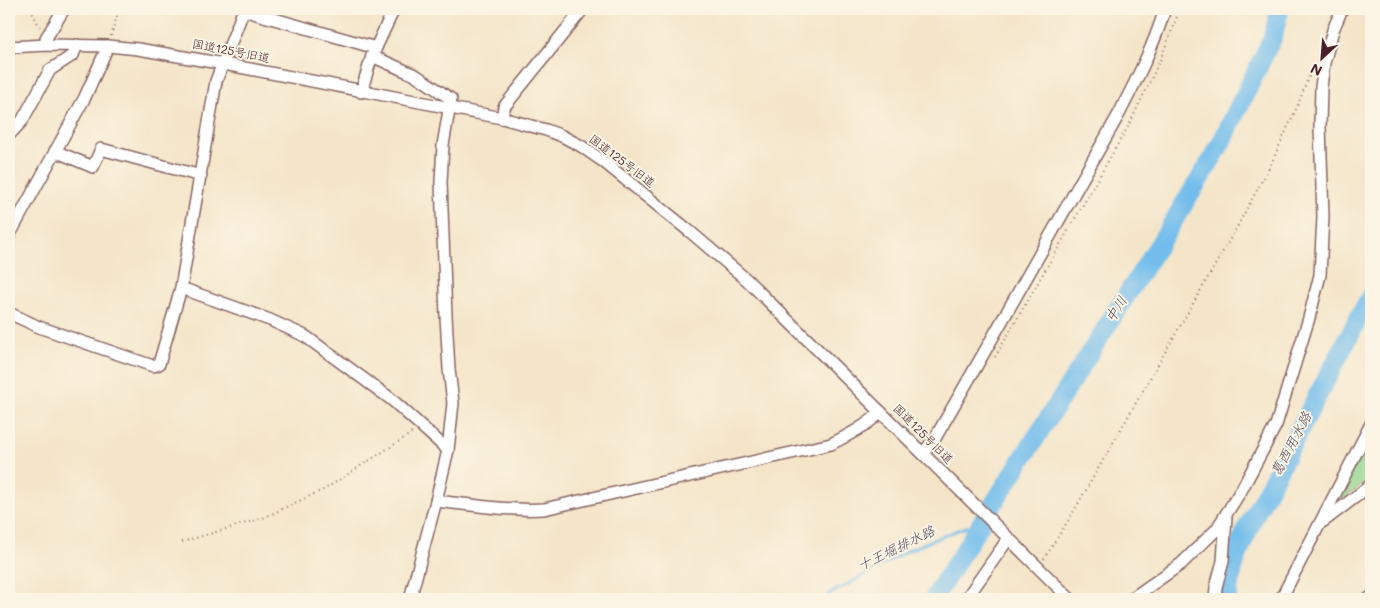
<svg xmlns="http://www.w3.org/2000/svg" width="1380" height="608" viewBox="0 0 1380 608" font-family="Mali,'Klee One',sans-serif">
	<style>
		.green { fill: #8dd28c; stroke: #6c785c }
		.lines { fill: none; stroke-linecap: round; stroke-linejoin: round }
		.stream { stroke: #73bdec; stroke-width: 3 }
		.river { stroke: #73bdec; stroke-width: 19 }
		.minor-casing { stroke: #866462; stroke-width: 14 }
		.path { stroke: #866462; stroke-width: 2; stroke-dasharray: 1 4; stroke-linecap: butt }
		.minor { stroke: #fff; stroke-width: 11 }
		.labels { text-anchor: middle; stroke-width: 4; stroke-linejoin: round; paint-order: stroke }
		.street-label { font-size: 12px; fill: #4a1f2b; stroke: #fcf5e5 }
		.water-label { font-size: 14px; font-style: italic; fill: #564e65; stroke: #fcf5e5 }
	</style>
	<rect width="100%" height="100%" fill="#fcf5e5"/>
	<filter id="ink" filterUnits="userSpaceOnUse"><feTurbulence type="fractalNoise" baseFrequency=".02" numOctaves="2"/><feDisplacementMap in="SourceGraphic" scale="10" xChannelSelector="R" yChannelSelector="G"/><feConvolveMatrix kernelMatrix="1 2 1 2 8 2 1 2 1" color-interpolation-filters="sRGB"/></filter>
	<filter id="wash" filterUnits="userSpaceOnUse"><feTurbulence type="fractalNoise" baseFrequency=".0096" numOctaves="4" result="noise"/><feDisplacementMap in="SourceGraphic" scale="20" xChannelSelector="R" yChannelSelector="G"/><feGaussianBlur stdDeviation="1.12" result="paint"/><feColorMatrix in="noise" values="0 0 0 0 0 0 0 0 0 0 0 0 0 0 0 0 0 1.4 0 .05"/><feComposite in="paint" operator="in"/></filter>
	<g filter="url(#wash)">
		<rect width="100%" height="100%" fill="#f4e5c9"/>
		<!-- green -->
		<path class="green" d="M1371 434V478L1343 499 1339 497Z"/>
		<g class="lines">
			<!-- stream -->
			<g class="stream">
				<path d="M821 599 909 550 945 535 982 521"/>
				<path d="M1235 599C1239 571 1249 547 1261 521L1371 311"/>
			</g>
			<!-- river -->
			<g class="river">
				<path d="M933 599 1163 238 1218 149 1272 39 1280 9"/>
				<path d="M1226 599 1235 557 1248 526 1371 295"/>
			</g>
		</g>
	</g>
	<g filter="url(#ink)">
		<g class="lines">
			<!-- minor casing -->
			<g class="minor-casing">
				<g id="minor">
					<path d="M243 10 376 48"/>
					<path d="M46 38 64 9"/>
					<path d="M9 47 47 45 108 46 138 49 224 64 502 118 546 130 562 136 581 146 604 162 688 230 747 280 1070 599"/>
					<path d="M372 56 417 76 451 99 443 145 441 182 446 316 449 369 453 403 448 450 436 501 410 599"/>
					<path d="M361 92 372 56 394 9"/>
					<path d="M502 118 504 107 583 9"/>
					<path d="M9 135 22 121 50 70 73 55 77 45"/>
					<path d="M55 151 93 167 101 149 201 176"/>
					<path d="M9 236 85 97 108 46"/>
					<path d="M181 288 270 320 305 336 391 399 448 450"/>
					<path d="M9 313 39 327 153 366 159 364 181 288 216 81 244 9"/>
					<path d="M923 453 934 440 981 358 1119 114C1137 79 1154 45 1165 9"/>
					<path d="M436 501C472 505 508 511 544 509L831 444C849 435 866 426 881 412"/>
					<path d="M1324 521 1371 485"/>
					<path d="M966 599 1008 539"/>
					<path d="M1131 599 1181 564 1216 530 1242 489 1276 425 1309 318 1320 275 1323 217 1320 126 1321 87 1324 63 1333 30 1342 9"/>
					<path d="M1215 599 1216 587 1223 561 1226 517"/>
					<path d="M1284 599 1282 597 1371 424"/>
					<path d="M1368 599 1371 597"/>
				</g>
			</g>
			<!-- path -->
			<g class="path">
				<path d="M30 9 40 27"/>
				<path d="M111 36 119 9"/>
				<path d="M995 357 1129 125 1161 58 1180 9"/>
				<path d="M182 542 263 518 325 489 412 433"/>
				<path d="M1044 559 1071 516 1237 227 1270 166 1297 107 1312 68"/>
			</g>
			<!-- minor -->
			<use href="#minor" class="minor"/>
		</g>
	</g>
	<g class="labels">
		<!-- street labels -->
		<g class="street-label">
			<text transform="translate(231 51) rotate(11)" y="4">国道125号旧道</text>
			<text transform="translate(622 161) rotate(37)" y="4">国道125号旧道</text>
			<text transform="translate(923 434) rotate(45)" y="4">国道125号旧道</text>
		</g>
		<!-- water labels -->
		<g class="water-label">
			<text transform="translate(1116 309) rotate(-58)" y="5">中川</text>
			<text transform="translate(1291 444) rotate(-62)" y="5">葛西用水路</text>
			<text transform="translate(896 548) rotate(-26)" y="5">十王堀排水路</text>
		</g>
	</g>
	<!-- margin -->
	<rect width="1380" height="608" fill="none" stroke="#fcf5e5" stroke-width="30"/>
	<!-- north arrow -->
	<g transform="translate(1322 58) rotate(206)" stroke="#fcf5e5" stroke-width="4" paint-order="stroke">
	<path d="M0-4L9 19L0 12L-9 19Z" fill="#4a1f2b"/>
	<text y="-8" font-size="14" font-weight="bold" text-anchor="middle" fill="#4a1f2b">N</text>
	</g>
</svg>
